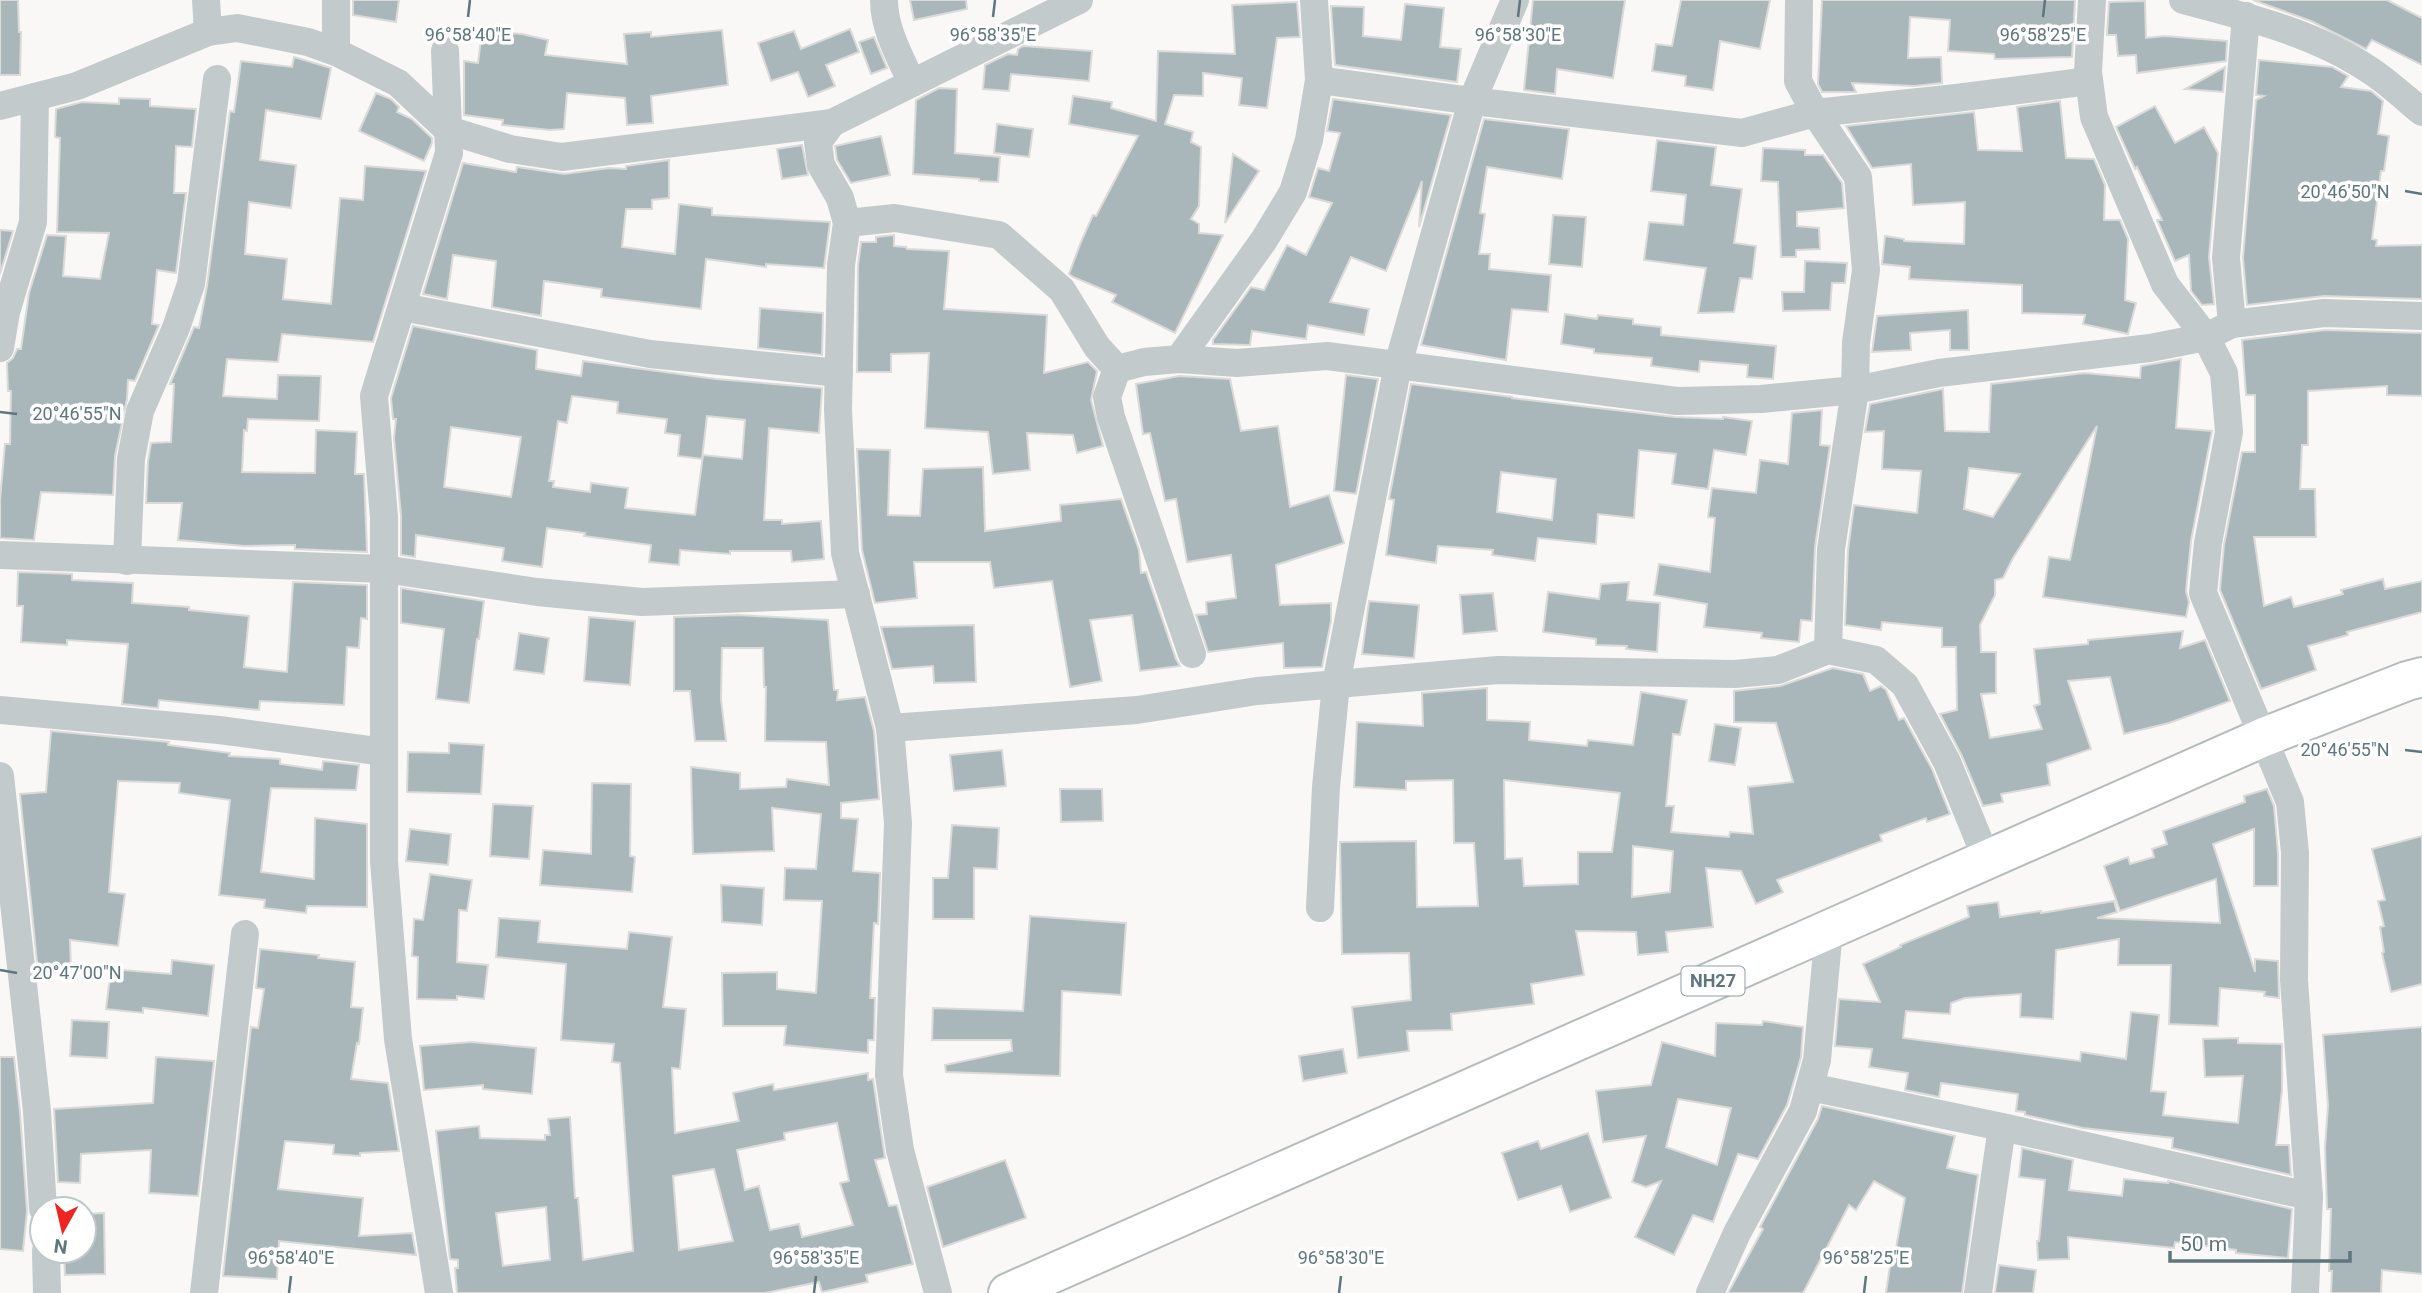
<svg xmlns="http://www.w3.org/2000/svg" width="2422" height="1293" viewBox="0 0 2422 1293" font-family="Roboto,sans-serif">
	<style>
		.building { fill: #aab7ba; stroke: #dadad8; stroke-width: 2; fill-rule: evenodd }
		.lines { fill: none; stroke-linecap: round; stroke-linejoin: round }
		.highway-casing { stroke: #b6bcbe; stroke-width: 42 }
		.minor { stroke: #c3cacc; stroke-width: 28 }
		.highway { stroke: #fff; stroke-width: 38 }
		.ticks { fill: none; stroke: #5e767d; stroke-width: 2.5 }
		.labels { text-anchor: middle; stroke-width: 7; stroke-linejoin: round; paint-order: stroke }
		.shield { fill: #fff; stroke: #8e9fa4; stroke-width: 2 }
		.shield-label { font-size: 18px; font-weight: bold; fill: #5e767d }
		.ticks-label { font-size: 18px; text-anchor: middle; fill: #5e767d; stroke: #fff; stroke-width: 7; stroke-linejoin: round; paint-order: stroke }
	</style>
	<rect width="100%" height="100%" fill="#f9f8f6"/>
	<!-- building -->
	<g class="building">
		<path d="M0 0H18L19 32H21L20 75H0Z"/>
		<path d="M353 0H399L396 22 353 15Z"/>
		<path d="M910 0H966L967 9 914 20Z"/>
		<path d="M1533 0H1625L1613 78 1557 69 1555 94 1524 90Z"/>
		<path d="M1681 0H1770L1760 49 1720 41 1713 90 1685 86 1686 76 1652 71 1656 44 1672 46Z"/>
		<path d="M1822 0H2075L2072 57 1995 59 1994 54 1948 51 1950 20 1910 17 1908 58 1941 57 1942 83 1914 86 1852 83 1856 92H1822L1818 84Z"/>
		<path d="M2253 0H2387L2422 18V65L2372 40 2366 49 2311 21Z"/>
		<path d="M2145 1 2146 38 2164 36 2227 41 2226 61 2137 73 2136 55 2118 56 2116 35H2107L2109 2Z"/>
		<path d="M1297 2 1300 37 1277 38 1267 108 1239 105 1242 78 1203 73V96L1174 95 1165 124 1193 132 1191 142 1201 147 1199 206 1191 219 1199 224V233L1223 235 1175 333 1112 302 1116 295 1073 277 1069 274 1081 242 1093 215 1096 216 1138 136 1069 124 1073 96 1112 102 1111 108 1156 121 1158 51 1235 54 1232 5Z"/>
		<path d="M1405 4 1444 8 1440 47 1461 49 1457 82 1335 65 1331 6 1364 7 1363 36 1401 40Z"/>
		<path d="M850 29 859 52 826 65 835 86 808 97 798 72 771 81 758 43 794 31 801 49Z"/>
		<path d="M722 30 728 85 651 96 653 123 627 125 625 98 567 93 564 129 550 130 502 125 503 120 464 115V61L478 63 482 31 522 34 548 40 545 55 627 64 624 34 651 32V37Z"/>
		<path d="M874 37 887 68 871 74 859 42Z"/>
		<path d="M1023 46 1092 51 1089 81 1011 74 1009 91 983 89 985 65 1008 54 1017 55 1018 49Z"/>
		<path d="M294 57 331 68 321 119 266 110 260 160 296 165 291 208 249 202 245 254 287 259 283 299 331 304 340 198 363 200 365 166 426 171 373 342 282 334 278 362 227 359 223 396 277 399 278 375 321 376 319 421 248 419 247 431 244 430 242 472 315 473 316 430 357 432 355 474H364L367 552 295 549V545L244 546 178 540 182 503H146L148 461 151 443 171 442 174 384H170L194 327 199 328 207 286 230 111 234 112 241 61 292 67Z"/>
		<path d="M2259 60 2332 67 2348 76 2341 87 2371 91 2383 101 2378 134 2389 136 2384 171H2381L2372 239 2377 240 2376 246 2422 245V299L2324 296 2247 305 2243 258 2256 100 2264 96 2256 95Z"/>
		<path d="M2225 67 2223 92 2185 89Z"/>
		<path d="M939 88 957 89 955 153 1000 157 998 182 979 181V179L913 174 916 100Z"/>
		<path d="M376 93 391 99 399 107 397 112 412 119 432 138V143L424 161 359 131Z"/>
		<path d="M119 98 150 99V106L196 109 192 147 176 146 174 193H186L176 273 157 270 152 324 159 325 135 381 128 380 127 399 115 456 113 495 41 492 34 540 0 538V500L5 444H10L11 391H8L7 363 13 358 17 349H21L29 293 47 235 66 236 63 276 100 279 109 233 57 232 60 138 55 137 56 109 82 102 119 104Z"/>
		<path d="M1333 99 1451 115 1419 227 1422 181 1386 271 1351 257 1330 302 1369 309 1364 335 1308 325 1306 339 1252 331 1250 345 1213 344V340L1251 287 1264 290 1287 245 1306 255 1332 203 1309 197 1318 168 1329 171 1340 133 1327 131Z"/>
		<path d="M2060 101 2066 158 2094 159 2105 185 2104 220H2120L2128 239 2125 300 2136 303 2128 334 2083 324 2085 315 2022 313V285L1909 279 1910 267 1882 264 1885 236 1904 239V241L1964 244 1965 202 1913 205 1911 164 1872 168 1846 126 1974 112 1978 150 2022 151 2017 107Z"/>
		<path d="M2155 106 2175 143 2204 127 2218 153 2209 257 2214 304 2202 305 2191 291 2189 255 2175 261 2157 220H2162L2137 167 2135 169 2116 127Z"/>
		<path d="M1484 119 1569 129 1562 179 1487 167 1480 213 1485 214 1479 254H1490L1489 269 1551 275 1548 312 1512 309 1506 360 1421 345Z"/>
		<path d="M997 124 1033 129 1029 157 994 153Z"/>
		<path d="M881 136 890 175 851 183 837 160 835 146Z"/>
		<path d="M1657 140 1716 147 1711 185 1742 189 1734 243 1756 246 1752 279 1740 278 1734 312 1698 313 1706 268 1644 260 1649 222 1683 225 1686 195 1651 191Z"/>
		<path d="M802 145 808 175 782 179 777 149Z"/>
		<path d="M1763 148 1805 150V155H1823L1842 183 1844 208 1797 212V226L1819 228 1820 249 1796 250V257H1781L1778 182 1761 181Z"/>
		<path d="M1233 154 1259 171 1225 223Z"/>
		<path d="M669 160V198L652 200V209H626L622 247 675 254 679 204 712 208V215L830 222 824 268 766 264V267L706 259 701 309 601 297 602 289 544 281 541 316 492 307 496 261 453 255 447 299 423 294 463 163 516 172 517 167 564 174 609 168 626 169V166Z"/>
		<path d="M1553 215 1586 217 1582 267 1549 264Z"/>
		<path d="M0 230 13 231 0 274Z"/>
		<path d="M894 235V246L906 247 907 249 949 251 944 309 1047 315 1044 373 1088 362 1097 371 1091 400 1103 446 1077 453 1073 435 1027 433 1030 470 993 474 988 432 925 428 929 353 891 354V372H857L858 266 861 242H876V237Z"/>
		<path d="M1805 261 1847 263 1845 283H1832L1830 310 1783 311 1782 292H1804Z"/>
		<path d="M760 308 823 313 822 355 758 348Z"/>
		<path d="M1968 310 1969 350H1950V330L1910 333 1911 350 1872 352 1877 316Z"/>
		<path d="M1565 314 1597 319 1598 315 1633 319V324L1661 327V335L1776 346 1773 379 1747 377 1748 365 1700 361 1699 372 1651 366 1652 358 1594 353V349L1561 344Z"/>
		<path d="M413 326 537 350 536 369 581 376 583 361 716 379 822 388 819 433 769 428 764 520H782V524L821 521 824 559 792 562 791 551H730V554L680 550 679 565 649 562 651 545 584 536 585 533 547 528 542 567 502 561 504 548 416 535 415 557 401 555V516L394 438 396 419H393L391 398ZM572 396 618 402 617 413 667 419 665 433 680 435 678 456 702 459 707 416 745 420 742 459 703 455 695 515 625 508 628 488 591 483 590 492 553 487 554 481H549L558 421 567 423ZM451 427 521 437 511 497 444 487Z"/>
		<path d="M2325 330 2422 333V396L2387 395V386L2308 391V445H2302L2300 489H2315L2316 537H2254L2264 606 2291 597 2294 607 2343 594 2341 590 2383 579 2385 589 2422 581V612L2347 632 2348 635 2308 646 2316 670 2261 689 2220 590 2224 545 2242 452H2255V395H2246L2242 340Z"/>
		<path d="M2181 359 2176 428 2212 431 2191 541 2186 591 2189 602 2186 617 2043 597 2049 557 2070 560 2097 426 2013 558 2003 578 1995 580V595L1980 625 1981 652H1996V693L1981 694 1990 738 2042 729 2034 706 2040 704 2034 649 2088 644V640L2183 631 2180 648 2205 640 2230 701 2169 723 2124 734 2110 677 2068 681 2091 749 2047 764 2050 785 2001 794 2003 802 1983 806 1962 756 1940 714 1957 710 1956 647H1942V628L1882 622 1881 630 1845 625 1848 550 1854 505 1917 513 1921 471 1882 469 1884 431 1865 432 1870 404 1943 389 1945 431 1989 432 1991 384 2084 373 2140 378 2141 366ZM1969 468 2020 474 1993 517 1964 509Z"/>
		<path d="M1346 375 1378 379 1356 494 1334 491Z"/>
		<path d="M1179 376 1230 379 1241 431 1278 426 1290 507 1329 495 1344 543 1276 565 1280 605 1331 603V621L1322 667 1284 668 1283 643 1208 652 1196 615 1207 614 1206 602 1236 598 1231 555 1187 562 1176 499 1165 501 1150 433 1143 434 1136 384Z"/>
		<path d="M1411 384 1512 397V398L1675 417 1723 419V417L1752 421 1746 455 1714 450 1708 489 1672 484 1676 454 1639 450 1634 518 1598 514 1596 544 1538 538 1535 561 1492 555 1493 550 1438 546 1436 563 1386 555 1394 500 1389 499ZM1501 472 1556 479 1552 520 1497 512Z"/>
		<path d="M1822 410 1820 445 1830 446 1815 547 1812 621 1801 620 1799 642 1761 638 1762 633 1704 627 1707 604 1654 595 1659 564 1710 572 1715 518 1708 517 1712 488 1756 493 1760 460 1788 464 1792 413Z"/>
		<path d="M857 449 890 450 888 515 920 516 923 469 983 467 985 531 1061 521 1060 505 1121 499 1139 550 1141 573 1146 572 1176 659 1180 666 1140 671 1132 615 1090 620 1102 681 1070 687 1052 581 994 588 990 562H914L917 598 875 603 862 550Z"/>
		<path d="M18 572 72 574V580L133 583 132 603 189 607V610L249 616 244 667 287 672 293 582 367 585V619L361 618 359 648 347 647 344 705 260 701 259 710 159 700 158 708 122 704 128 644 67 640V645L21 642 23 606H17Z"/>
		<path d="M1629 582 1627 600 1660 603 1657 652 1626 649 1627 646 1596 645V639L1543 632 1548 592 1599 599 1601 584Z"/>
		<path d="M401 588 484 601 479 639H477L469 703 436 699 444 629 401 623Z"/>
		<path d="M1493 593 1497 631 1463 634 1460 595Z"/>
		<path d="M1369 601 1419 605 1414 658 1362 654Z"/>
		<path d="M738 615 828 620 834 690H838L837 700 865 697 874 731 879 799 841 803V818L858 819 853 871 880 873 878 924 874 923 870 998H875L874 1040H868V1053L784 1045 786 1026H723L722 973 777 972V989L816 993 822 901 784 900 785 868 816 869 821 814 772 808 774 851 693 854 691 767 740 773V789L786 787 787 779 829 785 826 742 765 741 766 687H764L763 648H722L721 699 726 741H695L690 691H674V617Z"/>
		<path d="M589 617 635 621 630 685 584 681Z"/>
		<path d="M974 625 976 682 934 683 933 666 892 669 881 627Z"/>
		<path d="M519 633 549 638 544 674 514 670Z"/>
		<path d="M1833 668 1863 674 1870 691 1881 686 1886 690 1899 720 1904 718 1932 769 1950 814 1927 822 1926 818 1880 835 1882 841 1777 880 1783 892 1756 904 1741 871 1706 868 1713 927 1666 932 1668 952 1638 955 1636 932 1576 931 1584 975 1531 984 1534 1004 1451 1014 1452 1030 1407 1031 1409 1051 1358 1058 1352 1007 1411 1000 1409 953 1342 954 1340 842 1416 841 1417 907 1478 906 1474 843H1454L1453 780 1406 781V790L1354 787 1357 722 1423 726 1422 693 1487 688V720L1530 722 1529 740 1587 746 1588 740 1633 745 1641 692 1687 700 1680 735 1673 734 1666 806H1674L1671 832 1729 837 1730 832 1753 834 1748 787 1793 782 1776 723 1734 722V691L1780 686ZM1504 780 1620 793 1612 852H1578V884L1524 886 1522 858 1505 859ZM1633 846 1673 851 1670 892 1632 897Z"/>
		<path d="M1715 724 1741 728 1735 765 1709 761Z"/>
		<path d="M51 731 169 742 168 745 230 753 229 756 280 759V764L322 770 323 761 359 765 356 790 271 788 261 872 314 879 315 818 367 824V907L307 906 306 913 264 908 265 900 219 895 230 800 179 793 180 783 118 781 109 892 125 894 118 946 70 940 71 971 38 972 20 794 46 792Z"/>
		<path d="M449 743 484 745 481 794 407 792 408 752 449 753Z"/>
		<path d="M1002 750 1006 786 954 791 950 755Z"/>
		<path d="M592 783 631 784 630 856 635 857 632 892 540 885 543 850 591 854Z"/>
		<path d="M1060 789H1102L1103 821 1061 822Z"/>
		<path d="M2267 789 2274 806 2278 854V886H2254V829L2213 844 2255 972V959L2278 961 2279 998 2264 996 2265 992 2220 988 2218 1026 2169 1024 2171 965H2118L2119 939 2056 950 2053 1019 2020 1017 2021 994 1965 998 1951 1003 1950 1014 1906 1011 1903 1038 2080 1061 2081 1052 2126 1059 2131 1012 2159 1015 2151 1091 2166 1092 2163 1115 2238 1123 2243 1076 2205 1077 2203 1039 2238 1038V1043L2282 1044V1090L2276 1145H2289L2291 1175 2172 1148 2173 1138 2083 1128 2025 1115V1112L2016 1111 2018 1094 1941 1083 1939 1097 1905 1090 1908 1073 1869 1067 1872 1049 1835 1046 1839 999 1880 1002 1863 964 1901 947 1900 945 1969 917 1967 906 1998 902 2000 917 2041 911V913L2114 901 2117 912 2097 918 2220 923 2216 879 2120 911 2104 866 2128 857 2130 864 2154 857 2152 849 2167 844 2163 831 2245 802 2244 796Z"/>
		<path d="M493 804 533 806 529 859 490 856Z"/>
		<path d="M952 825 999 828 997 869 974 868V919H933V878H948Z"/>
		<path d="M410 829 451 834 448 865 406 861Z"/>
		<path d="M2422 836V984L2391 992 2382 953 2384 952 2380 927 2384 926 2378 901 2385 900 2372 849Z"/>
		<path d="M430 874 472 880 467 911 459 910 457 962 488 965 484 999 457 996V1000L417 999 418 957 412 956 414 919 423 920Z"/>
		<path d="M721 885 764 888 762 925 722 922Z"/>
		<path d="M1030 916 1126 923 1121 995 1062 991 1060 1076 946 1072 945 1065 1012 1051 1011 1040H932L933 1008 1023 1011Z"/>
		<path d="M499 918 540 921 538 942 627 949 629 932 672 937 663 1007 686 1009 680 1069 672 1068 675 1133 739 1121 733 1093 773 1084 774 1090 868 1073V1080L873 1079 885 1158 875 1160 889 1206 897 1205 913 1264 866 1275 868 1282 822 1292 819 1282 765 1293H457L455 1268H458V1260L450 1259 436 1131 479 1126 480 1138 545 1140V1135H550L548 1119 570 1117 575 1198H578L583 1260 633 1251 620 1063 612 1062 614 1044 561 1040 566 964 496 957ZM837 1123 849 1181 840 1183 853 1225 802 1237 799 1224 770 1230 759 1186 745 1190 737 1150 785 1140 784 1133ZM714 1169 733 1241 679 1250 673 1176ZM546 1207 550 1260 503 1266 496 1213Z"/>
		<path d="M260 949 319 955 318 958 355 962 351 1007 363 1008 359 1044 357 1043 351 1079 388 1083 399 1151 360 1153V1156L333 1154 334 1145 285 1141 278 1189 363 1198 359 1236 412 1233 416 1255 279 1241 277 1279 223 1276 251 1027 258 1028 264 989 256 988Z"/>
		<path d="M172 960 214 965 208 1016 143 1008V1013L106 1009 111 969 171 974Z"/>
		<path d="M72 1020 109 1022 107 1058 70 1056Z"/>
		<path d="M1763 1021 1803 1027 1801 1057 1787 1105 1758 1159 1738 1154 1713 1222 1693 1215 1674 1255 1635 1237 1661 1181 1646 1187 1632 1182 1646 1136 1603 1142 1596 1091 1651 1085 1662 1042 1715 1056 1716 1023 1762 1025ZM1678 1099 1731 1108 1717 1165 1666 1147Z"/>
		<path d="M2422 1027V1274L2382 1270 2381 1293H2331L2332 1271H2329L2331 1209H2327L2325 1147 2328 1106 2323 1035Z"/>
		<path d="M471 1042 536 1048 532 1094 483 1089V1085L424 1090 420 1046Z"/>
		<path d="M1343 1049 1347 1073 1303 1081 1299 1056Z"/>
		<path d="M0 1057H14L20 1112 27 1211 23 1251 0 1249Z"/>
		<path d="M156 1057 214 1061 198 1196 149 1193 151 1150 81 1154 80 1183 58 1182 54 1109 153 1103Z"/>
		<path d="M1822 1106 1955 1136 1947 1168 1978 1175 1962 1293H1886L1891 1259H1894L1905 1198 1874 1181 1856 1210 1849 1205 1803 1293H1728L1763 1229 1760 1227 1818 1119Z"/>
		<path d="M1588 1133 1611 1198 1570 1212 1561 1186 1518 1200 1502 1153 1538 1141 1541 1149Z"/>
		<path d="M2022 1148 2073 1160 2069 1190 2122 1196 2124 1179 2168 1183V1181L2292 1209 2288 1258 2236 1253V1250L2175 1242 2174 1248 2068 1237 2069 1259 2038 1260 2037 1241H2039L2045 1180 2019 1177Z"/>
		<path d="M1005 1160 1026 1218 943 1247 927 1187Z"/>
		<path d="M104 1213 105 1274 65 1275 64 1251H84V1214Z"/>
		<path d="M1999 1265 2036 1270 2033 1293H1995Z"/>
	</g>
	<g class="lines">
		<!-- highway casing -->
		<g class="highway-casing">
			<path id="highway" d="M1008 1293 2264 737 2407 681 2422 677"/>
		</g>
		<!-- minor -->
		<g class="minor">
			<path d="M206 0 208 32"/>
			<path d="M336 0V52"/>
			<path d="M884 0C884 29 900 57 912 83"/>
			<path d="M1799 0 1798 81 1815 113 1858 177 1866 270 1856 343 1855 390 1831 549 1828 650"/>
			<path d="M2092 0 2088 72 2094 117 2165 284 2206 337 2224 373 2229 432 2208 543 2203 593 2290 802 2295 853 2294 980 2309 1196 2305 1293"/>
			<path d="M2183 0C2248 17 2315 33 2371 71 2389 83 2405 98 2422 112"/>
			<path d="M1319 80 1472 101 1742 133 1815 113 1956 98 2089 81"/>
			<path d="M0 106 77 86 208 32 237 28 308 42 336 52 398 83 448 130 510 149 562 157 832 123"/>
			<path d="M847 223 895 218 999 235 1062 290 1097 347 1117 369"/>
			<path d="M402 307 650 354 839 373"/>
			<path d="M2232 324 2226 258 2246 16"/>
			<path d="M0 348 6 312 33 222 35 97"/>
			<path d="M1179 359 1264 240 1293 192 1309 140 1319 80 1314 0"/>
			<path d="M1117 369 1144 362 1179 359 1237 363 1327 356 1677 401 1761 399 1855 390 1939 373 2150 348 2206 337 2232 324 2324 313 2422 316"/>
			<path d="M1117 369 1107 397 1111 417 1192 654"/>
			<path d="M0 555 384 569 537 592 642 602 856 594"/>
			<path d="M127 561 131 459 140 411 176 328 191 284 217 79"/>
			<path d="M0 710 219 730 384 752"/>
			<path d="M890 728 1137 710 1257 691 1498 670 1735 674 1778 670 1828 650 1876 660 1905 685 1947 762 1987 860"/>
			<path d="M0 776 37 1111 43 1209"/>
			<path d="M1320 908 1326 787 1336 684 1398 365 1472 101 1515 0"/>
			<path d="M1810 1087 2002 1127 2309 1196"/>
			<path d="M46 1251 47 1293"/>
			<path d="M204 1293 245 934"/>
			<path d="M439 1293 398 1039 384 861V517L374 396 449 153 445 51"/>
			<path d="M938 1293 900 1150 889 1075 898 823 890 728 845 553 838 409 841 265 847 223 840 198 821 165 818 142 832 123 1079 0"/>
			<path d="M1710 1293 1737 1233 1803 1111 1817 1060 1829 930"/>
			<path d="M1978 1293 2002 1127"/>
		</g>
		<!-- highway -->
		<use href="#highway" class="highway"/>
	</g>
	<!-- ticks -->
	<path class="ticks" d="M468 17 470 0M993 17 995 0M1518 17 1520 0M2043 17 2045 0M2405 191 2422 194M0 412 17 414M2405 750 2422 752M0 970 17 973M289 1293 291 1276M814 1293 816 1276M1339 1293 1341 1276M1864 1293 1866 1276"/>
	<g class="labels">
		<!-- shield labels -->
		<rect class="shield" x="1681.5" y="966.5" width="63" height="29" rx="5"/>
		<g class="shield-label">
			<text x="1713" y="987">NH27</text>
		</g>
	</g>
	<g class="ticks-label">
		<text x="468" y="41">96°58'40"E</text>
		<text x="993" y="41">96°58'35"E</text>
		<text x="1518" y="41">96°58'30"E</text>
		<text x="2043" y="41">96°58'25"E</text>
		<text x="2345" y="198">20°46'50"N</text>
		<text x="77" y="420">20°46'55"N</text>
		<text x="2345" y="756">20°46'55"N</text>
		<text x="77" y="979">20°47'00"N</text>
		<text x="291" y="1264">96°58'40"E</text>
		<text x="816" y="1264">96°58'35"E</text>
		<text x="1341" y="1264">96°58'30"E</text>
		<text x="1866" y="1264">96°58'25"E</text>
	</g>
	<!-- north arrow -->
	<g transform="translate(63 1230) rotate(188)"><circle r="33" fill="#ffffff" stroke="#bfc8cb" stroke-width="2"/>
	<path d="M0-5L12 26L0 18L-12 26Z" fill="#ee2421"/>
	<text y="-10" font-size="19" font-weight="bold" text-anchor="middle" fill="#5e767d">N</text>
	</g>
	<!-- scale -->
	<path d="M2170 1251v10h180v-10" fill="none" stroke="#5e767d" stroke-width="3.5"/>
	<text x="2180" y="1251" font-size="21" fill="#5e767d" stroke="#ffffff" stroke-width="5" paint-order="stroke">50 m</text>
</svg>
